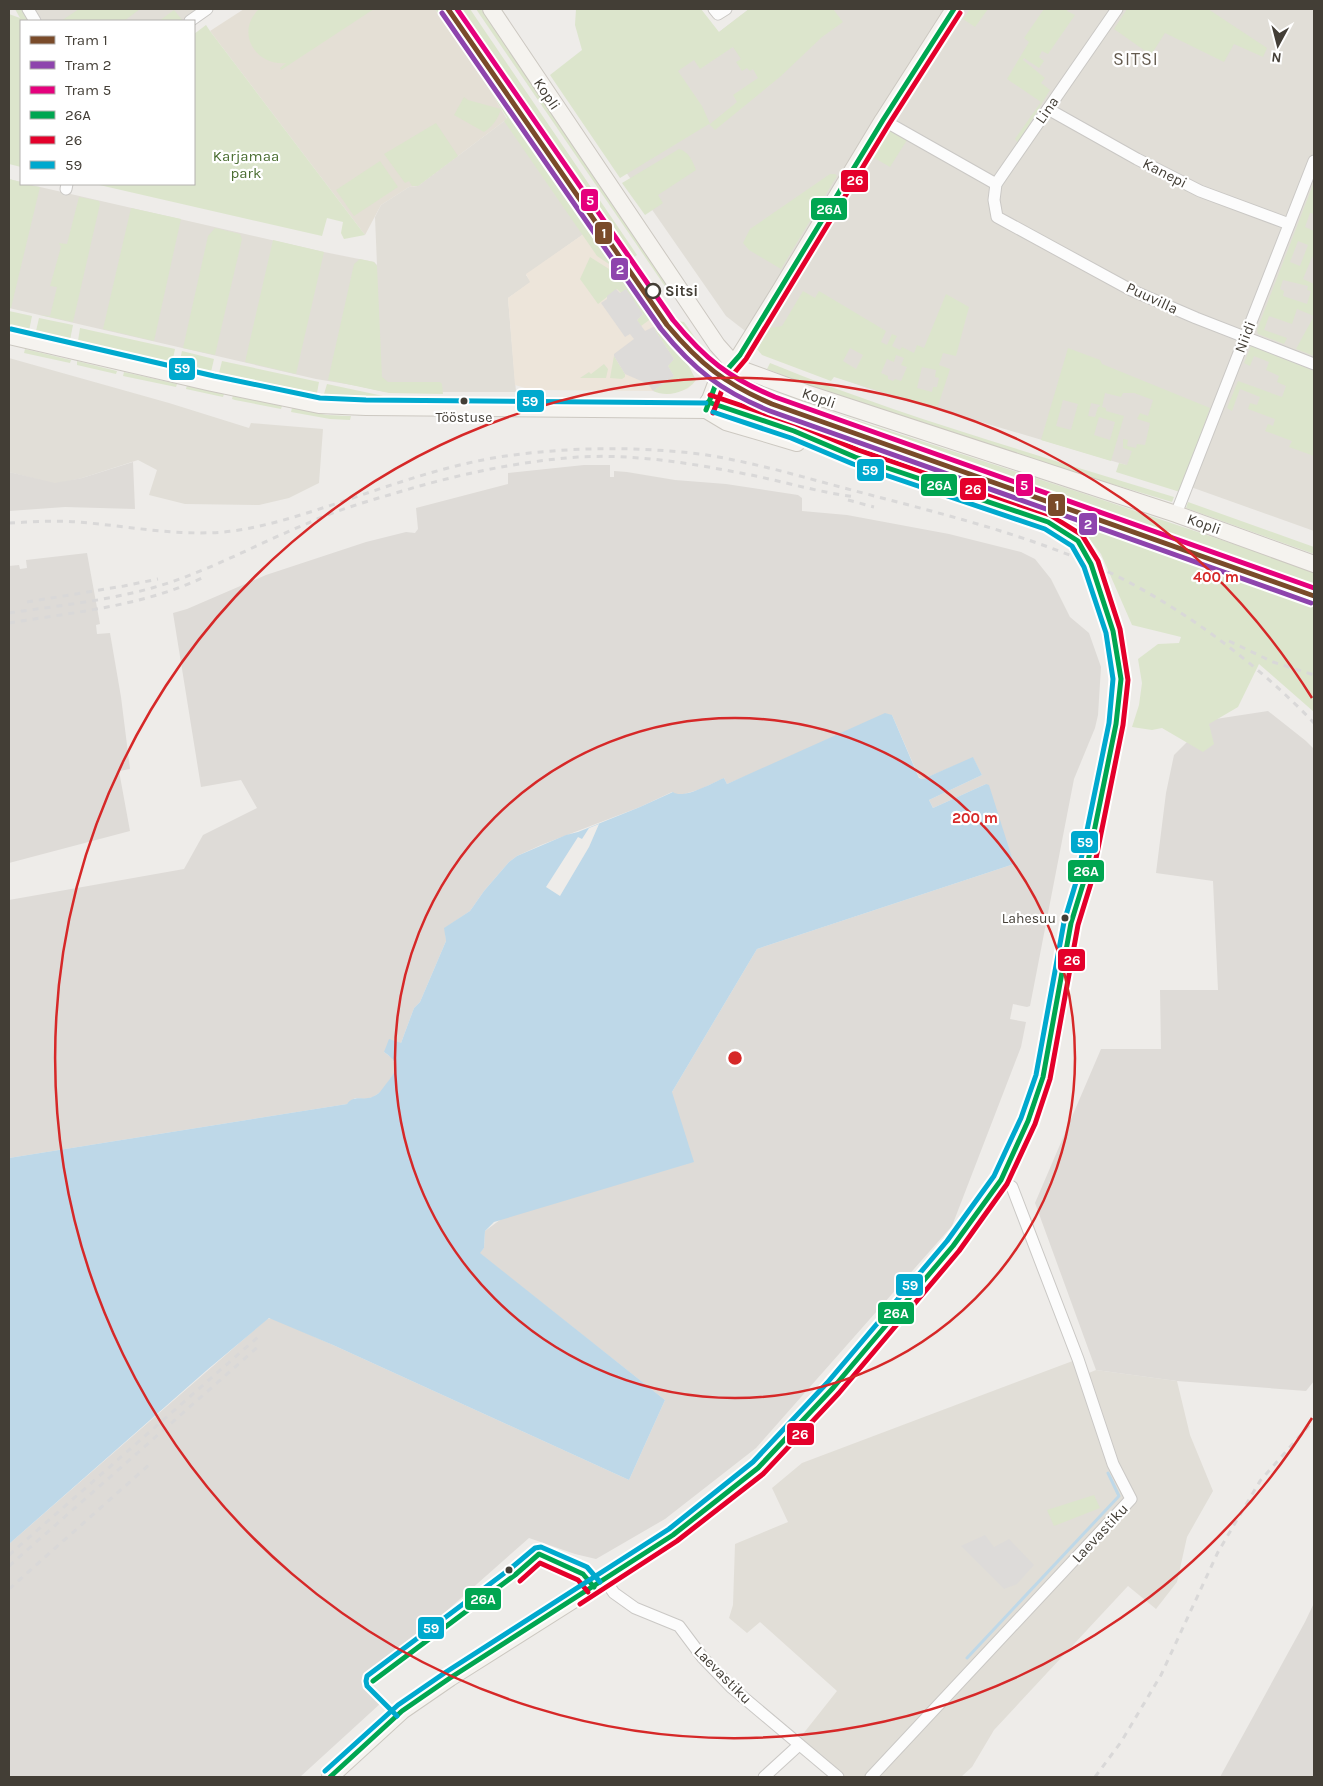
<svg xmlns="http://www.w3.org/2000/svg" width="1323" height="1786" viewBox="0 0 1323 1786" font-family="Karla,sans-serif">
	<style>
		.residential { fill: #e1ded7 }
		.commercial { fill: #ede5da }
		.industrial { fill: #dedbd7 }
		.education { fill: #e4dfd5 }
		.green { fill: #dce5cc; fill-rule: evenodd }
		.parking { fill: #dddbd9 }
		.water { fill: #bed8e8 }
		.pier { fill: #eeece9 }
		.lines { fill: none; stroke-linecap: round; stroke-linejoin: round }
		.stream { stroke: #bed8e8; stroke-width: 3 }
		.street-casing { stroke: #cac8c5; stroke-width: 13 }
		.secondary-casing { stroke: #ccc8c1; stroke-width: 18 }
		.street { stroke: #fcfcfc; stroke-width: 11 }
		.secondary { stroke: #f5f3ef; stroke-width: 16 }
		.rail { stroke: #d9d8d8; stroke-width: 3; stroke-dasharray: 6 6; stroke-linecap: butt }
		.bus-1-casing { stroke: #fff; stroke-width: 9 }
		.bus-2-casing { stroke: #fff; stroke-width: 9 }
		.bus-3-casing { stroke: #fff; stroke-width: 9 }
		.bus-1 { stroke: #00a651; stroke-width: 5 }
		.bus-2 { stroke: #e4002b; stroke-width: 5 }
		.bus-3 { stroke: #00a9ce; stroke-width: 5 }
		.tram-1-casing { stroke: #fff; stroke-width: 9 }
		.tram-2-casing { stroke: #fff; stroke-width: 9 }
		.tram-3-casing { stroke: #fff; stroke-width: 9 }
		.tram-1 { stroke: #7a4b2a; stroke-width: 5 }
		.tram-2 { stroke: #8e44ad; stroke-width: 5 }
		.tram-3 { stroke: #e5007d; stroke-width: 5 }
		.ring { fill: none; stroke: #d62828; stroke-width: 2.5 }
		.stop-dot { fill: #fff; stroke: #433e36; stroke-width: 2.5 }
		.bus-dot { fill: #433e36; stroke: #fff; stroke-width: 2 }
		.labels { text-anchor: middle; stroke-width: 4.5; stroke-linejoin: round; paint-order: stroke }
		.bus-label { font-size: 14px; fill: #433e36; stroke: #fff }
		.street-label { font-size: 15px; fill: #433e36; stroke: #fff }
		.park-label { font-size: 15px; fill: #4a6d31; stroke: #fff }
		.stop-label { font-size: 15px; font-weight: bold; fill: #433e36; stroke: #fff; text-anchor: start }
		.quarter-label { font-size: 18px; letter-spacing: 1px; fill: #645b4f; stroke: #fff }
		.centre { fill: #d62828; stroke: #fff; stroke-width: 2.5 }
		.ring-label { font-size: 15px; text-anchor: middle; font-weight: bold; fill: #d62828; stroke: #fff; stroke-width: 4.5; stroke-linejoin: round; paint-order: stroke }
		.line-badge { stroke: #fff; stroke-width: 2 }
		.badge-label { font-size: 14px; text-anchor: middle; font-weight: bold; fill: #fff }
	</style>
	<rect width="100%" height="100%" fill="#eeece9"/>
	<!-- residential -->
	<g class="residential">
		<path d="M34 9H199L182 21H40Z"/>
		<path d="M749 9H1314V531L1146 471 867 388 777 356 726 316 589 119 719 32Z"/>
		<path d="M507 119 585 233 526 275 531 282 508 298 516 392H385L358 386 316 379 9 308V179L21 182V184H27L324 252 374 262 377 265 375 217 381 205 409 187 418 186Z"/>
		<path d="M9 358 169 403 249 428 251 423 323 429 319 483 289 498 259 505 185 504 149 495 157 470 138 460 82 478 55 484 9 472Z"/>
		<path d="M1078 1359 1084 1375 1096 1370 1177 1381 1190 1435 1213 1491 1187 1537 1177 1582 1156 1609 1128 1586 994 1730 972 1767 961 1777H845L799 1739 837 1691 760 1622 747 1633 729 1618 733 1605 735 1544 788 1522 772 1488 802 1463Z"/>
	</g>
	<!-- commercial -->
	<path class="commercial" d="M585 233 695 379 693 384 687 389 669 394 653 391 532 390 515 385 508 298 530 282 526 274Z"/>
	<!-- industrial -->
	<g class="industrial">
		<path d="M133 462 135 509 65 507 9 511V472L55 483 82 478Z"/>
		<path d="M584 465H610V477H614V471L627 472 675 480 726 484 798 495 802 498V511L847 515 949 534 1021 552 1035 559 1051 579 1070 617 1089 633 1101 667 1098 715 1095 728 1074 779 1030 1006 1027 1007 1013 1004 1010 1019 1026 1022 1021 1047 952 1226 756 1448 665 1519 596 1559 575 1554 529 1538 364 1684 381 1703 300 1777H9V1544L267 1319 272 1318 333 1345 629 1480 665 1400 479 1253 484 1248 485 1231 672 1092 757 949 1014 864 986 784 933 808 929 800 982 775 973 758 923 779 919 777 892 715 727 784 724 778 701 789 681 795H677L672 792 640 807 541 845 517 856 509 862 484 891 470 911 445 928 446 941 420 1002 414 1008 401 1043 384 1052 392 1058 395 1065V1072L382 1091 373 1097 366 1099 355 1098 347 1104 9 1158V900L184 869 203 835 257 808 241 780 201 787 173 613 187 609 266 575 366 542 406 532 415 533 418 529 416 508 508 484V473Z"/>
		<path d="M87 553 100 624 96 625 97 634 110 633 121 697 130 769 119 771 130 831 9 863V566L19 565 20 569 27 568 26 560Z"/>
		<path d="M1268 711 1306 741 1314 749V1381L1306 1391 1177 1381 1096 1370 1035 1203 1101 1049H1161L1160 990H1218L1213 881 1156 873 1166 793 1174 755 1209 720Z"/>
		<path d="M1314 1603V1777H1220L1305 1622Z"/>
	</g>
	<!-- education -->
	<path class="education" d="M244 9H435L490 90 507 119 418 186 409 187 381 205 365 235 210 31Z"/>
	<!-- green -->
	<g class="green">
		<path d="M15 9H24L31 21H21V167L9 164V14L20 18Z"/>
		<path d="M79 9H140L124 21H61Z"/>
		<path d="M259 9H374L281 70 280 68 286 63C255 66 235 32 259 9Z"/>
		<path d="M435 9H470L637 255 618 270 597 256 504 121 507 118 490 90Z"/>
		<path d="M476 9H481L675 296 673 298Z"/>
		<path d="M576 9H701L719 32 749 9H833L843 22 822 37 781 76 715 130 709 124 620 178 550 75 582 50 575 25ZM733 47 741 59 736 62 742 71 747 68 750 71 753 69 758 78 733 95 737 102 710 124 702 106 678 71 694 60 700 69Z"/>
		<path d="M970 9H988L975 27 963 19Z"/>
		<path d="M1044 9H1068L1067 11 1075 15 1048 54 1042 51 1039 57 1044 61 1039 68 1024 58 1023 60 1045 78 1041 83 1050 90 1018 143 1015 139 1041 102 1007 79 1029 42 1024 38Z"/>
		<path d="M1127 9H1208L1267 48 1263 57 1234 44 1224 62 1165 33 1151 55 1114 29Z"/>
		<path d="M174 10 183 21H159Z"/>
		<path d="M206 25 210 31 365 235 344 239 341 233 343 222 327 218 322 236 95 184H194V34Z"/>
		<path d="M464 97 468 100 501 109C498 119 493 126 484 132L454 115Z"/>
		<path d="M436 123 458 156 418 186H412L409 181 405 183 384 154Z"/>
		<path d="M887 128 907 140 890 167 871 156Z"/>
		<path d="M679 149C689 152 692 160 696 170L658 195 663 203 645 215 622 183Z"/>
		<path d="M380 161 398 187 354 216 336 190Z"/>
		<path d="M830 174H835L837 176 781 269 749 250 743 243 750 229Z"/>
		<path d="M9 179 21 182V184L40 187 11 308H9Z"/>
		<path d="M1314 182V214L1310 213 1305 227 1314 231V258L1312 257 1303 279 1314 284V316L1297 309 1292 324 1269 316 1264 330 1287 338 1284 344 1258 334 1257 330ZM1298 241 1308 245 1300 266 1290 262ZM1283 280 1308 286 1307 290 1311 291 1307 304 1283 296 1284 291 1280 289Z"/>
		<path d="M79 197 99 201 100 204 73 322 40 315 50 316 57 287 50 286 61 247 59 243 67 244Z"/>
		<path d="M131 208 181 219 154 341 103 329Z"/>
		<path d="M215 228 240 234 242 239 215 355 183 348 208 236Z"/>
		<path d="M273 240 324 252 296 374 245 362Z"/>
		<path d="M590 257 625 279 652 318 641 326 637 320 643 314 617 289 598 304 580 279Z"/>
		<path d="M360 259 374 262 377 266 382 377 388 382H440L442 384 443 394 389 393 328 380 354 264Z"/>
		<path d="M803 291 815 298 819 291 886 331 881 342 887 345 892 334 897 336 892 346 900 350 902 347 914 353 917 345 924 348 946 294 969 307 956 356 943 353 939 365 950 369 937 409 834 377 831 381 762 355 757 349 770 328 782 326ZM850 348 863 355 856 369 843 361ZM896 355 904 358 901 365 907 367 901 381 895 379 893 381 888 379V376L881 373 887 359 894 362ZM922 367 936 370 935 377 939 378 937 387H933L932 392 917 388Z"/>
		<path d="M9 311 32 316 29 331 9 326Z"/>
		<path d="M1314 316V356L1296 349Z"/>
		<path d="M39 318 73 325 70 340 36 331Z"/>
		<path d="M678 321 684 322 706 353 712 355 710 367 703 378 692 361 667 329Z"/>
		<path d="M656 326 683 355 696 380C687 392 668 398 653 391L674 376 668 366 674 359 653 327Z"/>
		<path d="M80 328 175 349 172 363 78 341Z"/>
		<path d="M1251 346 1314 371V456L1289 447 1292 441 1265 431 1268 424 1273 426 1275 419 1248 409 1250 403 1257 405 1260 397 1240 389 1232 411 1227 408 1238 381 1282 397 1286 386 1277 382 1279 376 1266 370 1269 362 1254 356 1250 366 1244 363Z"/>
		<path d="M1068 348 1100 360 1102 364 1210 408 1180 492 1116 472 1119 463 1127 465 1132 451 1123 448V439L1128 440 1127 446 1136 448 1137 444 1145 445 1150 423 1137 419 1140 413 1148 416 1153 400 1134 393H1123L1121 397 1105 393 1102 407 1106 408V411L1124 416 1111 461 1041 440ZM1063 400 1078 404 1071 430 1056 426ZM1091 403 1100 405 1099 407H1098L1095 417 1088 416ZM1099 417 1115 422 1110 440 1094 435Z"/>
		<path d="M25 349 71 360 70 363 24 353Z"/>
		<path d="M182 351 214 359 211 372 179 364Z"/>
		<path d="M614 356 625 374V377L622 379 610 378Z"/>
		<path d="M77 361 117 371 116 374 77 365Z"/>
		<path d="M222 361 319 382 317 393 219 373Z"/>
		<path d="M770 363C902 417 1039 455 1174 497L1172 502C1036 461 899 423 767 369Z"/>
		<path d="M604 364 608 369 606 378H580L589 372 591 374Z"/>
		<path d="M124 372 177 384 176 387 123 376Z"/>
		<path d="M736 382 753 384 746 397H741L730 390Z"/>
		<path d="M327 384 388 397 337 396 324 394Z"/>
		<path d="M187 385 224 394 223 397 186 389Z"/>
		<path d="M758 385 794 400 1082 493 1314 571V712L1259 664 1238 707 1209 724 1214 744 1203 752 1162 728 1152 730 1132 727 1139 705 1142 683 1138 659 1158 644 1179 643 1181 637 1132 625 1101 554 1080 527 1045 511 882 454 751 403Z"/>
		<path d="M233 395 282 406 281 409 235 400 232 399Z"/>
		<path d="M292 408 327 415 351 416 350 420 330 419 291 412Z"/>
		<path d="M1188 502 1314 547V554L1186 508Z"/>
		<path d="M1094 1495 1100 1508 1054 1526 1047 1510Z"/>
	</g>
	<!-- parking -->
	<g class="parking">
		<path d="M616 289 620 293 626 289 643 314 637 320 645 331 653 327 674 359 668 366 674 376 653 391 648 384 625 374 614 356V354L634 339 630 334 625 337 601 303 607 299V296Z"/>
		<path d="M985 1535 994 1547 1009 1539 1034 1565 1017 1584 1004 1589 961 1546Z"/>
	</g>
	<!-- water -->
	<path class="water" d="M885 713 892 715 919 778 923 779 973 757 982 775 929 800 933 808 986 784 989 785 1014 864 757 949 672 1092 694 1162 494 1222 485 1231 484 1248 480 1253 665 1400 629 1480 333 1345 269 1318 207 1370 9 1544V1158L347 1104C354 1094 363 1101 372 1097 380 1094 381 1090 386 1084 397 1070 401 1064 384 1052L389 1039 401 1043 414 1008 420 1002 446 941 444 928 470 911 484 891 509 862 517 856 566 835 578 832 640 807 673 792C683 800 712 783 724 778L727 784Z"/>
	<!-- pier -->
	<path class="pier" d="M599 824 589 847 560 896 546 887 578 837 582 839 589 828Z"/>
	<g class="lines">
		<!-- stream -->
		<path class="stream" d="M967 1658 1119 1496 1108 1473"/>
		<!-- street casing -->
		<g class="street-casing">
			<g id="street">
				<path d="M28 9 35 21"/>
				<path d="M714 9 718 14 726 9"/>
				<path d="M1117 9 996 184 994 200 997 217 1131 290 1196 318 1314 364"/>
				<path d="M190 21 207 9"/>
				<path d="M1048 109 1137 159 1200 191 1289 224"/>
				<path d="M883 120 996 184"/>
				<path d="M66 189 67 184"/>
				<path d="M1176 514 1314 161"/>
				<path d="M605 1580 614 1593 635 1608 679 1626 703 1658 731 1687 838 1777"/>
				<path d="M764 1777 799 1745"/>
				<path d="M871 1777 1131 1499 1113 1464 1078 1359 1012 1187 1001 1180"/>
			</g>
		</g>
		<!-- secondary casing -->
		<g class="secondary-casing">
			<g id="secondary">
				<path d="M491 9 717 345 733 363 746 371 806 393 1176 514 1314 564"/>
				<path d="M9 336 212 383 319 405 366 407 706 410"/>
				<path d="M706 410 717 381 740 355 781 289 883 120 954 9"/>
				<path d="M706 410 726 422 797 443"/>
				<path d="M330 1777 402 1711 450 1678 605 1580 673 1535 758 1468 833 1388 953 1246 1001 1180 1028 1121 1043 1077 1071 923 1084 881 1092 845 1116 724 1121 679 1118 656 1113 631 1091 564 1078 541 1048 522 855 457 794 431 708 402"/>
			</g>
		</g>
		<!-- street -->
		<use href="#street" class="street"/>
		<!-- secondary -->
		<use href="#secondary" class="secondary"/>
		<!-- rail -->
		<g class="rail">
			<path d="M848 500 874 507"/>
			<path d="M9 523C32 522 55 520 78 522 127 526 175 536 224 532 263 528 301 515 338 503 391 485 444 466 499 457 565 447 633 446 700 454 755 462 809 479 863 493 939 513 1016 532 1089 563 1170 598 1253 659 1314 723"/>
			<path d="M27 602 124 586 158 579"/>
			<path d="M9 613C56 606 105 601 152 588 205 573 255 545 306 524 332 512 361 503 389 495 451 476 513 462 578 457 630 454 684 462 735 472 776 479 815 492 856 497"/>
			<path d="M9 623C75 612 145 606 206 576"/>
			<path d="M1229 641 1273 662 1314 675"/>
			<path d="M9 1555 258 1337"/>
			<path d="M9 1566 260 1345"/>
			<path d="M9 1589 150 1464"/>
			<path d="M1095 1777 1121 1742 1161 1675 1218 1552 1260 1481 1314 1420"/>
		</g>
		<!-- bus-1 casing -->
		<g class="bus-1-casing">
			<g id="bus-1">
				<path d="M706 410 717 381 740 355 883 120 954 9"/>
				<path d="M373 1681 515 1575 539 1554 583 1574 594 1587"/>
				<path d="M330 1777 402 1711 450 1678 673 1535 758 1468 833 1388 953 1246 1001 1180 1028 1121 1043 1077 1071 923 1084 881 1116 724 1121 679 1113 631 1091 564 1078 541 1048 522 855 457 794 431 708 402"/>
			</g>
		</g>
		<!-- bus-2 casing -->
		<g class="bus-2-casing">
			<g id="bus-2">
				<path d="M713 413 724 385 746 359 889 124 960 13"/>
				<path d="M520 1581 540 1563 578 1580 588 1592"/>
				<path d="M580 1604 677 1541 763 1474 839 1393 959 1251 1007 1184 1035 1124 1050 1079 1078 925 1091 883 1123 725 1128 680 1120 629 1098 561 1082 535 1050 515 858 450 796 424 710 395"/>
			</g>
		</g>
		<!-- bus-3 casing -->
		<g class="bus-3-casing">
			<g id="bus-3">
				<path d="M11 329 214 376 320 398 366 400 706 403"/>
				<path d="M397 1716 367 1686 366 1681 367 1676 510 1569 535 1548 541 1547 587 1567 600 1582"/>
				<path d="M325 1771 398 1705 446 1672 669 1529 753 1462 827 1383 947 1241 994 1176 1021 1118 1036 1075 1064 922 1077 879 1109 723 1113 679 1106 633 1084 567 1072 546 1045 529 853 464 791 438 713 412"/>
			</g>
		</g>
		<!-- bus-1 -->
		<use href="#bus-1" class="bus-1"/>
		<!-- bus-2 -->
		<use href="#bus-2" class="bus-2"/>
		<!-- bus-3 -->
		<use href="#bus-3" class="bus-3"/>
		<!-- tram-1 casing -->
		<g class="tram-1-casing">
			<path id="tram-1" d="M448 9 667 325C700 364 725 384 772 404L1314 596"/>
		</g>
		<!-- tram-2 casing -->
		<g class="tram-2-casing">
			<path id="tram-2" d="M442 13 661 329C694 370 721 391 770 411L1311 603"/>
		</g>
		<!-- tram-3 casing -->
		<g class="tram-3-casing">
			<path id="tram-3" d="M457 9 673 320C705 359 729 378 775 397L1314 588"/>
		</g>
		<!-- tram-1 -->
		<use href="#tram-1" class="tram-1"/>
		<!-- tram-2 -->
		<use href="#tram-2" class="tram-2"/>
		<!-- tram-3 -->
		<use href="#tram-3" class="tram-3"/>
	</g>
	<!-- distance rings -->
	<g class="ring">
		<circle cx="735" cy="1058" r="340"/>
		<path d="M1312 1418A680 680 0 1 1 1312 698"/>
	</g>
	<!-- markers -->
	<circle class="stop-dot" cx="653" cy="291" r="7"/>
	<g class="bus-dot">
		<circle cx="464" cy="401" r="4.5"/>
		<circle cx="1065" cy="918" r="4.5"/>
		<circle cx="509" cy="1570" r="4.5"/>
	</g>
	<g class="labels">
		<!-- bus labels -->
		<g class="bus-label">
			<text x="464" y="422">Tööstuse</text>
			<text x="1056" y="923" text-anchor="end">Lahesuu</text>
		</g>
		<!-- street labels -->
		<g class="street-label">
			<text transform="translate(547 94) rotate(56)" y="5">Kopli</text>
			<text transform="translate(1047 110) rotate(-55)" y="5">Lina</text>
			<text transform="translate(1165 173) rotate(27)" y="5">Kanepi</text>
			<text transform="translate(1152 298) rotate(25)" y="5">Puuvilla</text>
			<text transform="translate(1245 337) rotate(-69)" y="5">Niidi</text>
			<text transform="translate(819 398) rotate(19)" y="5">Kopli</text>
			<text transform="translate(1204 524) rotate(20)" y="5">Kopli</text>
			<text transform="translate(1100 1533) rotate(-47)" y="5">Laevastiku</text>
			<text transform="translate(723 1675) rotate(45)" y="5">Laevastiku</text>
		</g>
		<!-- park labels -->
		<g class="park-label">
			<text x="246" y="161">Karjamaa<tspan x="246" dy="17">park</tspan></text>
		</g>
		<!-- stop labels -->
		<g class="stop-label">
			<text x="665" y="296">Sitsi</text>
		</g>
		<!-- quarter labels -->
		<g class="quarter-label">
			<text x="1136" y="65">SITSI</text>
		</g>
	</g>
	<circle cx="735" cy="1058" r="8" class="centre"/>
	<g class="ring-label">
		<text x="1216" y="582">400 m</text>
		<text x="975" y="823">200 m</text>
	</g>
	<g class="line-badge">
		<rect x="840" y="169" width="29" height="24" rx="5" fill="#e4002b"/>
		<rect x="580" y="188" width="19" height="24" rx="5" fill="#e5007d"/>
		<rect x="810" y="197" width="38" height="24" rx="5" fill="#00a651"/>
		<rect x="594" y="221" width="19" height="24" rx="5" fill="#7a4b2a"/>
		<rect x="610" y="257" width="19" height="24" rx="5" fill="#8e44ad"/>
		<rect x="168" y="357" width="28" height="24" rx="5" fill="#00a9ce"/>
		<rect x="516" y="389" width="29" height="24" rx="5" fill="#00a9ce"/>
		<rect x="856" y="458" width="29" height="24" rx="5" fill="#00a9ce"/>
		<rect x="920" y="473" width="38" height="24" rx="5" fill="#00a651"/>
		<rect x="1015" y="473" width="19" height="24" rx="5" fill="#e5007d"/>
		<rect x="959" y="477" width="28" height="24" rx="5" fill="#e4002b"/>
		<rect x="1047" y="493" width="19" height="24" rx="5" fill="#7a4b2a"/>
		<rect x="1078" y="512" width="20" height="24" rx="5" fill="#8e44ad"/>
		<rect x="1070" y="830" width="29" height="24" rx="5" fill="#00a9ce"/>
		<rect x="1067" y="859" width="38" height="24" rx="5" fill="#00a651"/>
		<rect x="1057" y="948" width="29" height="24" rx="5" fill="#e4002b"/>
		<rect x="895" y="1273" width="29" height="24" rx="5" fill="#00a9ce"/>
		<rect x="877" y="1301" width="38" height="24" rx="5" fill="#00a651"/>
		<rect x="786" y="1422" width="29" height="24" rx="5" fill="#e4002b"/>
		<rect x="464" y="1587" width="38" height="24" rx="5" fill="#00a651"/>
		<rect x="417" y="1616" width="28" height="24" rx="5" fill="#00a9ce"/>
	</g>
	<g class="badge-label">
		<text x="855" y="185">26</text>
		<text x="590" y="205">5</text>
		<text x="829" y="214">26A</text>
		<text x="604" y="238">1</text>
		<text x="620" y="274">2</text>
		<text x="182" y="373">59</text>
		<text x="530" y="406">59</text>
		<text x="870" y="475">59</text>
		<text x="939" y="490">26A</text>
		<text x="1024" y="490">5</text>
		<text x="973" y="494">26</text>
		<text x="1057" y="510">1</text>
		<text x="1088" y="529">2</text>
		<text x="1085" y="847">59</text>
		<text x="1086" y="876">26A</text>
		<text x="1072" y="965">26</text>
		<text x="910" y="1290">59</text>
		<text x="896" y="1318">26A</text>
		<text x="800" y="1439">26</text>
		<text x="483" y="1604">26A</text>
		<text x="431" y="1633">59</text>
	</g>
	<!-- border -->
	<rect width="1323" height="1786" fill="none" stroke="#433e36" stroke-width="20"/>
	<!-- legend -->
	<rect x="20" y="20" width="175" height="165" fill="#ffffff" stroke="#b4b2af"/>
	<rect x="30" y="36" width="25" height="8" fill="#7a4b2a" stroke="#b4b2af"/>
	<text x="65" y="45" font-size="15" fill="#433e36">Tram 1</text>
	<rect x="30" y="61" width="25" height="8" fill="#8e44ad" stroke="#b4b2af"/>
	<text x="65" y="70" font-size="15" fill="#433e36">Tram 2</text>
	<rect x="30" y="86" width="25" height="8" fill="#e5007d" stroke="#b4b2af"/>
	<text x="65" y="95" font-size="15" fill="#433e36">Tram 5</text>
	<rect x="30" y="111" width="25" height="8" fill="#00a651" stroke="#b4b2af"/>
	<text x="65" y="120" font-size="15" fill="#433e36">26A</text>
	<rect x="30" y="136" width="25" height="8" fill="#e4002b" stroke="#b4b2af"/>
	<text x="65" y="145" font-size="15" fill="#433e36">26</text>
	<rect x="30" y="161" width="25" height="8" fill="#00a9ce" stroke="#b4b2af"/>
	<text x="65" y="170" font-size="15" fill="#433e36">59</text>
	<!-- north arrow -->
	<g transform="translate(1278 45) rotate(187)" stroke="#ffffff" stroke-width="4" paint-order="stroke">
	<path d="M0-4L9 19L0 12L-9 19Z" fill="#433e36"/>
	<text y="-8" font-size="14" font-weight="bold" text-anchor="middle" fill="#433e36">N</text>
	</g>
</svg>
